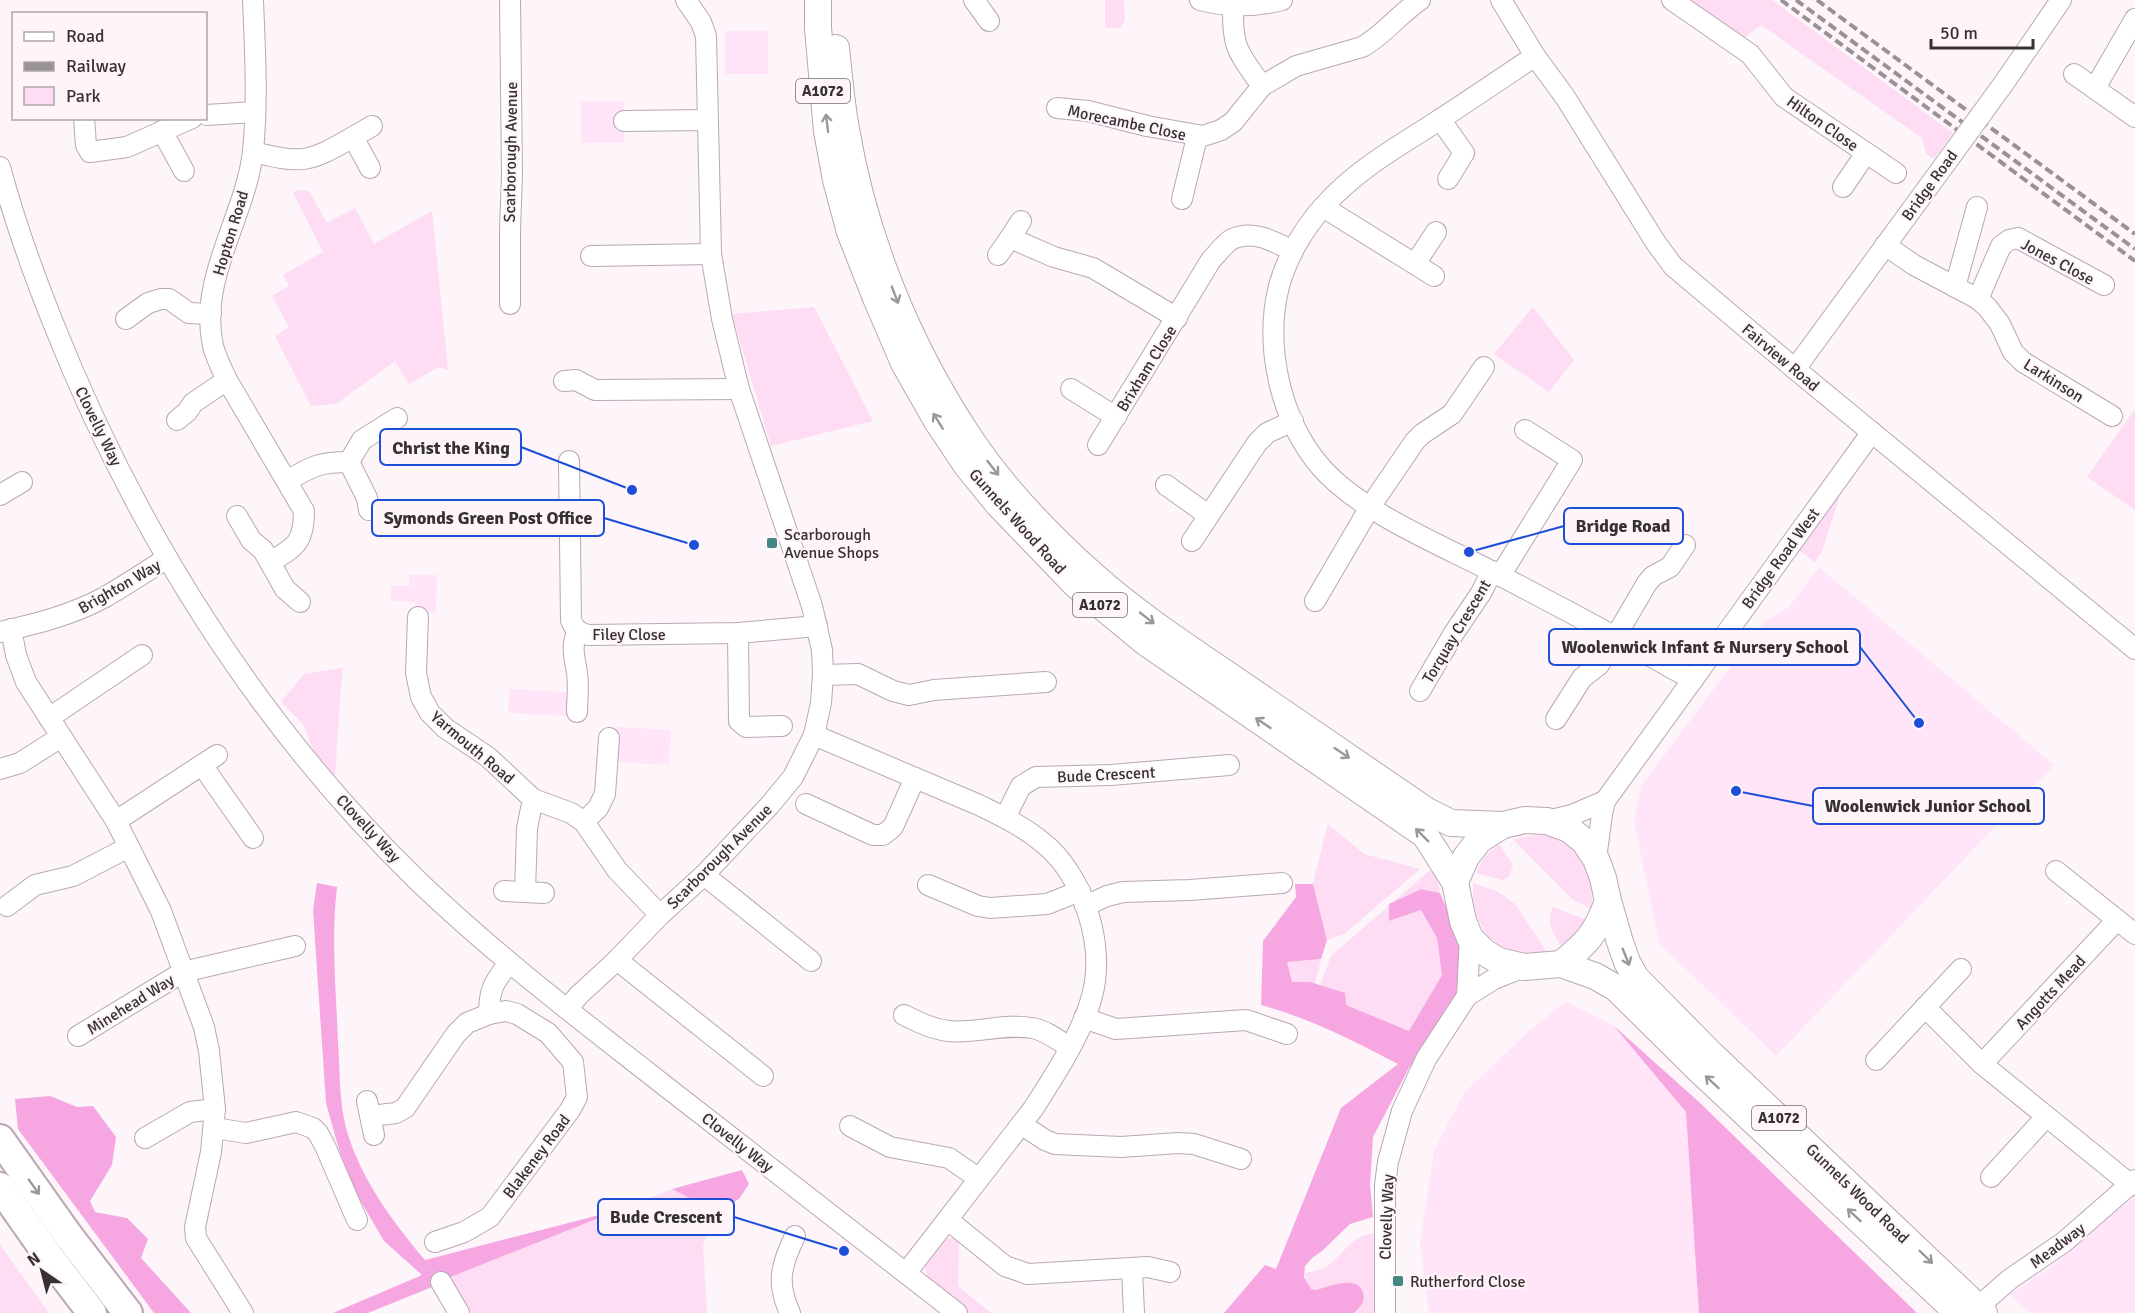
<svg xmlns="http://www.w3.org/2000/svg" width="2135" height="1313" viewBox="0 0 2135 1313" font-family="Signika,sans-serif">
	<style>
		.built { fill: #ffe5f7 }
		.green { fill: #fddcf4 }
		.forest { fill: #f6a7e2 }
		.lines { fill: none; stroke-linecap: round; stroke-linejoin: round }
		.minor-casing { stroke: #b9a8b4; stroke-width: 22 }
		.major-casing { stroke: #b9a8b4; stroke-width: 28 }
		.highway-casing { stroke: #b9a8b4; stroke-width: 32 }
		.minor { stroke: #fff; stroke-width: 20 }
		.major { stroke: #fff; stroke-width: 26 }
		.highway { stroke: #fff; stroke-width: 28 }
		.rail { stroke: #989196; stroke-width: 4; stroke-dasharray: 9 4.5; stroke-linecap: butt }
		.minor-bridge-casing { stroke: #b9a8b4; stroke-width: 22; stroke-linecap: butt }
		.minor-bridge { stroke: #fff; stroke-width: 20 }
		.oneway { stroke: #9b989a }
		.poi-dot { fill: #428881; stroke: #fdf5fa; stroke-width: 2 }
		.labels { text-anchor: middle; stroke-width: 4.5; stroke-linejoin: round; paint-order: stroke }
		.shield { fill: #fdf5fa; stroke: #726b70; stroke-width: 1.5 }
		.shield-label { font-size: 15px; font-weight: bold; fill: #373035 }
		.street-label { font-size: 16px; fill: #373035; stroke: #fdf5fa }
		.poi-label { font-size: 16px; fill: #373035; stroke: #fdf5fa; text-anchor: start }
		.leader { fill: none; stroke: #1d4ed8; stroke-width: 2 }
		.callout-dot { fill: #1d4ed8; stroke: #fdf5fa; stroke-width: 2 }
		.callout { fill: #fdf5fa; stroke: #1d4ed8; stroke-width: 2 }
		.callout-label { font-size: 18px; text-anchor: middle; font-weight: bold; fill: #373035 }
	</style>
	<rect width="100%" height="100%" fill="#fdf5fa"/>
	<!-- built -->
	<g class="built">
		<rect x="725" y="31" width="43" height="43"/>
		<rect x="581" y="101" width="43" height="42"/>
		<path d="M1819 567 2054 765 1776 1056 1659 943 1634 822 1641 786 1765 621 1789 607Z"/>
		<path d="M409 575H437L436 613 416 612V605L413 602 390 601 391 586H409Z"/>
		<path d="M509 689 567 692 566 716 508 713Z"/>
		<path d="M616 727 671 730 669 765 614 762Z"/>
		<path d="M1566 1002 1613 1025 1686 1111 1699 1313H1429L1420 1243 1434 1151 1464 1093 1531 1029Z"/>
		<path d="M2135 1195V1313H2030L2010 1294 2051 1267Z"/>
	</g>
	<!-- green -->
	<g class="green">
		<path d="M1105 0H1124L1125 21 1120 28H1105Z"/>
		<path d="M1685 0H1772L1953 133 1934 159 1926 153 1922 138 1761 25 1741 40Z"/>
		<path d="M297 190 309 191 327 223 355 208 374 244 432 211 448 370 438 367 409 384 395 361 336 404 311 406 275 336 289 327 272 296 289 286 283 275 323 252 293 193Z"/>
		<path d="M814 307 873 421 771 446 732 314Z"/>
		<path d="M1533 307 1574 360 1549 392 1494 354Z"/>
		<path d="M2135 409V510L2087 477Z"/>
		<path d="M1844 483 1822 551 1815 562 1797 549Z"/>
		<path d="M343 668 341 684 335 776 314 752 303 724 281 702 304 674Z"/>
		<path d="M1328 824 1364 854 1420 869 1344 934 1327 940 1313 884Z"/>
		<path d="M1541 834C1579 843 1596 871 1591 909L1572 899 1513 839Z"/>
		<path d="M1499 844 1513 865 1509 877 1503 880 1476 873 1485 856Z"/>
		<path d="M1429 871 1436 872 1440 893 1421 889 1389 904V921L1421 910 1437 938 1442 975 1409 1031 1346 1005 1320 985 1331 956Z"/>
		<path d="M1473 883 1498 892 1515 904 1547 952C1498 957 1471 933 1473 883Z"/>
		<path d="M1553 907 1587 920 1575 936 1561 946C1553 932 1545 923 1553 907Z"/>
		<path d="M1321 959 1315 984 1292 982 1286 962Z"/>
		<path d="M672 1189 717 1212 703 1245 707 1313H451L432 1287 448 1278Z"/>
		<path d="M1377 1233 1376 1313H1354L1355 1312 1348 1283 1316 1290 1311 1289 1307 1283 1305 1273C1313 1272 1320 1270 1327 1266 1347 1252 1349 1235 1377 1233Z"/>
		<path d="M948 1238H959L958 1286 991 1313H969L928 1280 924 1264 943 1239Z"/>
		<path d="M0 1245 49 1313H0Z"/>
	</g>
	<!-- forest -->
	<g class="forest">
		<path d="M317 883 337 887C331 939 336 990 338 1042 340 1070 339 1101 346 1128 360 1178 392 1221 425 1260L619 1210 448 1278 432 1287 368 1313H333L422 1275 384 1241 350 1183 338 1146 326 1103 313 910Z"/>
		<path d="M1295 884H1313L1327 940 1321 959 1287 962 1292 982H1310L1345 993 1346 1005 1409 1031 1442 975 1437 938 1421 910 1389 921V904L1421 889 1440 893 1457 932 1461 961 1456 997 1409 1068 1373 1137 1370 1185 1373 1217 1350 1224 1322 1251 1312 1258 1305 1266 1304 1277 1311 1289 1316 1290C1329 1287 1358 1274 1363 1293 1366 1301 1360 1307 1354 1313H1224L1265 1265 1276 1269 1341 1108 1398 1064C1354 1041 1309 1018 1261 1005L1263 941 1296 897Z"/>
		<path d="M1613 1025 1699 1102 1917 1313H1699L1686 1112Z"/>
		<path d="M50 1096 77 1107 93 1106 116 1137 112 1165 90 1201 95 1212 127 1218 148 1239 141 1258 191 1313H154L18 1129 15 1099Z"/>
		<path d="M742 1170 749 1184 739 1199 717 1212 672 1189Z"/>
	</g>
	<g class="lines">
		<!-- minor casing -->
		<g class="minor-casing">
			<g id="minor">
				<path d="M253 0C255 50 258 101 253 151 246 216 198 278 213 346 216 358 222 369 227 380L304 511C304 542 296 547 270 562"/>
				<path d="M974 0 989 21"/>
				<path d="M1200 0C1226 7 1257 7 1282 0"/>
				<path d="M1501 0 1535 56 1565 97 1656 243 1673 266 1795 369 2135 649"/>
				<path d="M1672 0 1750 54 1784 97 1896 173"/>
				<path d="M1233 4C1232 48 1237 51 1262 86L1296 66 1362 47C1384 35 1399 14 1420 0"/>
				<path d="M1535 56C1501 79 1467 102 1433 124 1394 149 1355 171 1324 206 1304 228 1287 257 1279 286 1264 346 1280 419 1320 466 1358 511 1439 544 1491 571 1559 606 1626 642 1693 680"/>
				<path d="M2074 74 2135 117"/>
				<path d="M2004 83 2061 0"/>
				<path d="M2095 88 2135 19"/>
				<path d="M1057 108 1088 111 1147 126 1203 136 1221 130 1233 122 1262 86"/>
				<path d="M206 115 255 112"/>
				<path d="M84 118 86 145 90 152 127 147 192 118"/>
				<path d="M1440 119 1464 153 1448 179"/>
				<path d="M624 121 707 120"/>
				<path d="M162 131 184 171"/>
				<path d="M353 137 372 126"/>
				<path d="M253 152C303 164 308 163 353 137L370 168"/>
				<path d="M0 167C14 219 32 270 52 320 134 528 257 725 418 881 494 954 577 1017 660 1082 759 1159 858 1236 957 1313"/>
				<path d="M1843 187 1866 153"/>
				<path d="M1182 199 1197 137"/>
				<path d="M1323 207 1434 276"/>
				<path d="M1010 238 1021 221"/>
				<path d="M1885 245 1914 265 1978 299 1987 307 2000 324 2013 352 2023 362 2112 416"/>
				<path d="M998 255 1010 238 1054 257 1093 268 1177 318"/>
				<path d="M591 256 711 254"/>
				<path d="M1415 264 1436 232"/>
				<path d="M1955 287 1977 207"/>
				<path d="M1978 299 2001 246 2009 240 2018 238 2104 285"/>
				<path d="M510 304V230L512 175 510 0"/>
				<path d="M126 319 148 303 161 299H169L189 313 211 314"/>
				<path d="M1795 369 1948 160"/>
				<path d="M564 381 576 380 595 390 739 389"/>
				<path d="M1071 389 1116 417"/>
				<path d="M177 420 187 412 193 403 227 380"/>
				<path d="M1098 445 1211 260C1217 254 1225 243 1232 239 1253 229 1275 242 1293 251"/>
				<path d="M569 461 571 620C574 629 579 633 589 635L738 633 817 626"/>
				<path d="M349 462 362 440 397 418"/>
				<path d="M287 481C312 466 320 462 349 462L367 498 369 510"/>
				<path d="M1166 485 1208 515"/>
				<path d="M0 495 22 482"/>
				<path d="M237 516 251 540 263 550 285 589 300 602"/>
				<path d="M1192 541 1257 443 1267 433 1293 421"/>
				<path d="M1500 576 1572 460 1525 430"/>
				<path d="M1315 601 1370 507 1415 441 1422 434 1452 414 1484 367"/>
				<path d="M418 617 416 673 421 697 430 713 445 728 488 757 533 799 571 813 584 822 617 870 660 915"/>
				<path d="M11 629 16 655 26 682 116 821 161 911 204 1027 209 1051 215 1109 211 1152 195 1227 196 1238 243 1313"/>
				<path d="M0 632C36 624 72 615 105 597 126 585 147 571 167 558"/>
				<path d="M738 633 739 721 746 727 782 726"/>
				<path d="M823 675 858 674 893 691 909 695 934 690 1046 682"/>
				<path d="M1420 691 1454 633 1481 593 1492 571"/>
				<path d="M577 712C577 700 579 686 577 673 575 658 570 646 578 631"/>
				<path d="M49 718 142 655"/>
				<path d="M1556 719 1582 678 1599 665 1647 583 1653 576 1670 567 1685 545"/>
				<path d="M814 735 979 805C1001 816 1023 826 1042 842 1083 874 1106 945 1092 996 1083 1032 1053 1078 1033 1109L906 1273"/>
				<path d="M202 765 253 838"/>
				<path d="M0 769 20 763 61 737"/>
				<path d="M806 804 873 835H883L893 827 915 778"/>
				<path d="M1005 818 1021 786 1036 777 1111 775 1229 765"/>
				<path d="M116 821 217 755"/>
				<path d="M1547 821 1572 815 1605 801"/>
				<path d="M584 822 598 808 605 794 609 738"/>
				<path d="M1596 859 1602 814 1605 801 1872 432"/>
				<path d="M2056 871 2135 934"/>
				<path d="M704 875 811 961"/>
				<path d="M928 885 978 906 990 908 1047 904 1080 891"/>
				<path d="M504 891 544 893"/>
				<path d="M525 892 527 828 533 799"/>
				<path d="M7 906 35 885 73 876 129 847"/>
				<path d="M1085 906 1107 896 1123 892 1190 890 1282 883"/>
				<path d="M617 960 763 1076"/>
				<path d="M1467 996 1470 938"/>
				<path d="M1925 1007 1982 1064 2131 1185"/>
				<path d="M567 1009 579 995 617 960 660 915 704 875 769 806 793 777 814 735 821 703 823 675 822 650 812 606 739 389 722 319 711 254 706 36 701 22 686 0"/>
				<path d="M904 1015C918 1022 932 1029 948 1031 975 1034 1004 1023 1032 1028 1045 1030 1058 1040 1069 1047"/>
				<path d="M1084 1018 1116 1029 1246 1020 1287 1034"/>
				<path d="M78 1036 183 972 295 946"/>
				<path d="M1876 1060 1961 969"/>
				<path d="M1982 1064 2117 920"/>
				<path d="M367 1101 374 1135"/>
				<path d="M371 1116 396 1113 405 1108 456 1034 467 1023 489 1014C489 989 494 982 509 963"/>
				<path d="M1021 1124 1045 1140 1055 1144 1121 1147 1178 1143 1194 1144 1241 1159"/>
				<path d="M850 1126 890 1147 949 1158 978 1178"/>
				<path d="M214 1128 246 1133 296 1122 313 1128 318 1133 325 1146 357 1220"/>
				<path d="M145 1138 190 1112 215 1109"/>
				<path d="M1991 1177 2046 1117"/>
				<path d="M948 1220 1005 1266 1028 1274 1148 1267 1170 1272"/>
				<path d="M435 1242 464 1232 490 1217 570 1110 577 1097 573 1062 548 1033 517 1014 506 1011 489 1014"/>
				<path d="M1132 1269 1134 1313"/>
				<path d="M441 1282 459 1313"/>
				<path d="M1978 1307 2010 1279 2064 1242 2135 1180"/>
				<path d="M790 1313C776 1283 781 1265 795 1236"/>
				<path d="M1385 1313V1185L1388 1162 1402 1111 1426 1059 1467 996 1494 979 1524 967"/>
			</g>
		</g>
		<!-- major casing -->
		<g class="major-casing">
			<g id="major">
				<path d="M818 0V28L827 131 836 180 850 232 876 298 904 363 937 421 967 466 998 504 1076 585 1145 642 1425 835 1455 882"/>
				<path d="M836 48C839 75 841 102 846 129 864 236 907 343 967 434 1001 487 1048 535 1095 577 1138 615 1187 647 1234 679 1299 723 1363 767 1427 811L1451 823 1503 825"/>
				<path d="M1561 964C1587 943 1596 934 1608 901"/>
				<path d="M1958 1313 1698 1069 1616 988 1595 976 1561 964 1524 967 1499 961 1484 952 1470 938 1463 921 1455 882 1466 857 1479 840 1503 825 1525 820 1547 821 1569 829 1584 841 1596 859 1603 878 1608 901 1620 942 1627 962 1636 978 1711 1054 1984 1313"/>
			</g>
		</g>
		<!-- highway casing -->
		<g class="highway-casing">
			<g id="highway">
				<path d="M0 1139 68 1235 128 1313"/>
				<path d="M0 1187 50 1258 92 1313"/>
			</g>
		</g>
		<!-- minor -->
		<use href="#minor" class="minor"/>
		<!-- major -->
		<use href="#major" class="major"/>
		<!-- highway -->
		<use href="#highway" class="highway"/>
		<!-- rail -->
		<g class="rail">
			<path d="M1781 0 2135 261"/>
			<path d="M1796 0 2135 249"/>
			<path d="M1817 0 2135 234"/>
		</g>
		<!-- minor-bridge casing -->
		<g class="minor-bridge-casing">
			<path id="minor-bridge" d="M1948 160 2004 83"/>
		</g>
		<!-- minor-bridge -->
		<use href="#minor-bridge" class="minor-bridge"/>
	</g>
	<!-- one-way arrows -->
	<defs><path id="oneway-shaft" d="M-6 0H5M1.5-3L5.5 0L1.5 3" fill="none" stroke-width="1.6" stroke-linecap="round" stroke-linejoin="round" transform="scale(1.5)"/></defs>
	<g class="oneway">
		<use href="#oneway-shaft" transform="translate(827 123) rotate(-97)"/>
		<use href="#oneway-shaft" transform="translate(895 295) rotate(69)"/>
		<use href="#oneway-shaft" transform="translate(938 421) rotate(-122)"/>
		<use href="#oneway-shaft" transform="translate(993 468) rotate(52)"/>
		<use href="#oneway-shaft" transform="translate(1147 618) rotate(38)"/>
		<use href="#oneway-shaft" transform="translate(1263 723) rotate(-146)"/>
		<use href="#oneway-shaft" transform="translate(1342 753) rotate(34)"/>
		<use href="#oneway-shaft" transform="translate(1422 835) rotate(-135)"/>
		<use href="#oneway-shaft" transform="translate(1626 957) rotate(68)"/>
		<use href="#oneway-shaft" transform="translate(1712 1082) rotate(-137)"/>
		<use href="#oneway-shaft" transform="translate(34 1187) rotate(55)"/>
		<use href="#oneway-shaft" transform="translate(1854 1215) rotate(-137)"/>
		<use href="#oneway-shaft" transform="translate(1926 1257) rotate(44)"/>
	</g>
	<!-- markers -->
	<g class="poi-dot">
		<rect x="766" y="537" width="12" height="12" rx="3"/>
		<rect x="1392" y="1275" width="12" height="12" rx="3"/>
	</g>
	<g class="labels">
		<!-- shield labels -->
		<g class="shield">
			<rect x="796" y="79" width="54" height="24" rx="4.5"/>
			<rect x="1073" y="593" width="54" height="24" rx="4.5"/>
			<rect x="1752" y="1106" width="54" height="24" rx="4.5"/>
		</g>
		<g class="shield-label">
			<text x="823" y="96">A1072</text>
			<text x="1100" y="610">A1072</text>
			<text x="1779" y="1123">A1072</text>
		</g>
		<!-- street labels -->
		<g class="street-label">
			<text transform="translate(1127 122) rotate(12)" y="6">Morecambe Close</text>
			<text transform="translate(1823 123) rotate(35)" y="6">Hilton Close</text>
			<text transform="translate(510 152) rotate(-89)" y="6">Scarborough Avenue</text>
			<text transform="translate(1929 185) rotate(-54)" y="6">Bridge Road</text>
			<text transform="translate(230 233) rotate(-73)" y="6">Hopton Road</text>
			<text transform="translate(2058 261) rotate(28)" y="6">Jones Close</text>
			<text transform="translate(1781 357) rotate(40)" y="6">Fairview Road</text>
			<text transform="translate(1146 368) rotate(-58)" y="6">Brixham Close</text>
			<text transform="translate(2054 380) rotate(32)" y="6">Larkinson</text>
			<text transform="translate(99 426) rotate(64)" y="6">Clovelly Way</text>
			<text transform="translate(1018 521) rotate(48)" y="6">Gunnels Wood Road</text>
			<text transform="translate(1780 558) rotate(-54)" y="6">Bridge Road West</text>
			<text transform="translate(119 586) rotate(-30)" y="6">Brighton Way</text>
			<text transform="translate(1456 631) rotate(-59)" y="6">Torquay Crescent</text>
			<text x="629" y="640">Filey Close</text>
			<text transform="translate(473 747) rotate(40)" y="6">Yarmouth Road</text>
			<text transform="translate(1106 774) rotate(-3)" y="6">Bude Crescent</text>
			<text transform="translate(369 828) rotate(47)" y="6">Clovelly Way</text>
			<text transform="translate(719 856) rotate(-45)" y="6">Scarborough Avenue</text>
			<text transform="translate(2050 992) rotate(-47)" y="6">Angotts Mead</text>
			<text transform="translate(130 1004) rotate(-32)" y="6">Minehead Way</text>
			<text transform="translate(738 1142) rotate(38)" y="6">Clovelly Way</text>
			<text transform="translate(536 1156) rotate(-53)" y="6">Blakeney Road</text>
			<text transform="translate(1858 1193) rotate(44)" y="6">Gunnels Wood Road</text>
			<text transform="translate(1386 1217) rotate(-88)" y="6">Clovelly Way</text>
			<text transform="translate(2057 1245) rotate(-37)" y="6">Meadway</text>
		</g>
		<!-- poi labels -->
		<g class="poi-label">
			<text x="784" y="540">Scarborough<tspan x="784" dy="18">Avenue Shops</tspan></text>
			<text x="1410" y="1287">Rutherford Close</text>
		</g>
	</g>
	<!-- callouts -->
	<path class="leader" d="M632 490L521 447M694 545L604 518M1469 552L1564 526M1919 723L1860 647M1736 791L1813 806M844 1251L734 1217"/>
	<g class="callout-dot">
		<circle cx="632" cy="490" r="6"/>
		<circle cx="694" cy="545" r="6"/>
		<circle cx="1469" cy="552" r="6"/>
		<circle cx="1919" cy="723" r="6"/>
		<circle cx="1736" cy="791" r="6"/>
		<circle cx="844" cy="1251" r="6"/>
	</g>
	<g class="callout">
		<rect x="380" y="429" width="141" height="36" rx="6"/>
		<rect x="372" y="500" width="232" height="36" rx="6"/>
		<rect x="1564" y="508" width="119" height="36" rx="6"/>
		<rect x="1549" y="629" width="311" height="36" rx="6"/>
		<rect x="1813" y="788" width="231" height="36" rx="6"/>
		<rect x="598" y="1199" width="136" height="36" rx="6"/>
	</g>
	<g class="callout-label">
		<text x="451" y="454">Christ the King</text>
		<text x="488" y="524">Symonds Green Post Office</text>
		<text x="1623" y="532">Bridge Road</text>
		<text x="1705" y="653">Woolenwick Infant &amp; Nursery School</text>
		<text x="1928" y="812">Woolenwick Junior School</text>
		<text x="666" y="1223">Bude Crescent</text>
	</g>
	<!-- legend -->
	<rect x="12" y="12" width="195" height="108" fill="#fdf5fa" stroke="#aea6ab" stroke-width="1.5"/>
	<rect x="24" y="32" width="30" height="9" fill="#ffffff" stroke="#aea6ab" stroke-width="1.5"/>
	<text x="66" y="42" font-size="18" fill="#373035">Road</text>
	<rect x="24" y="62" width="30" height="9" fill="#989196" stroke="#aea6ab" stroke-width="1.5"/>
	<text x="66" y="72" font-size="18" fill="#373035">Railway</text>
	<rect x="24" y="87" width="30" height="18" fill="#fddcf4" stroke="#aea6ab" stroke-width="1.5"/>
	<text x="66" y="102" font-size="18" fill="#373035">Park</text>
	<!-- north arrow -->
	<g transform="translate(42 1271) rotate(325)" stroke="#fdf5fa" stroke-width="4.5" paint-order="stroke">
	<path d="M0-4.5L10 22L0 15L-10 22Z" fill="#373035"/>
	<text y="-9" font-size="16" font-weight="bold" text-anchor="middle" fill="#373035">N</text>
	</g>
	<!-- scale -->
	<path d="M1931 39v9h102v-9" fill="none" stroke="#373035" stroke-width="3"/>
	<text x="1940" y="39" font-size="18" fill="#373035" stroke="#fdf5fa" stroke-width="4.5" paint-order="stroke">50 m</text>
</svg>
